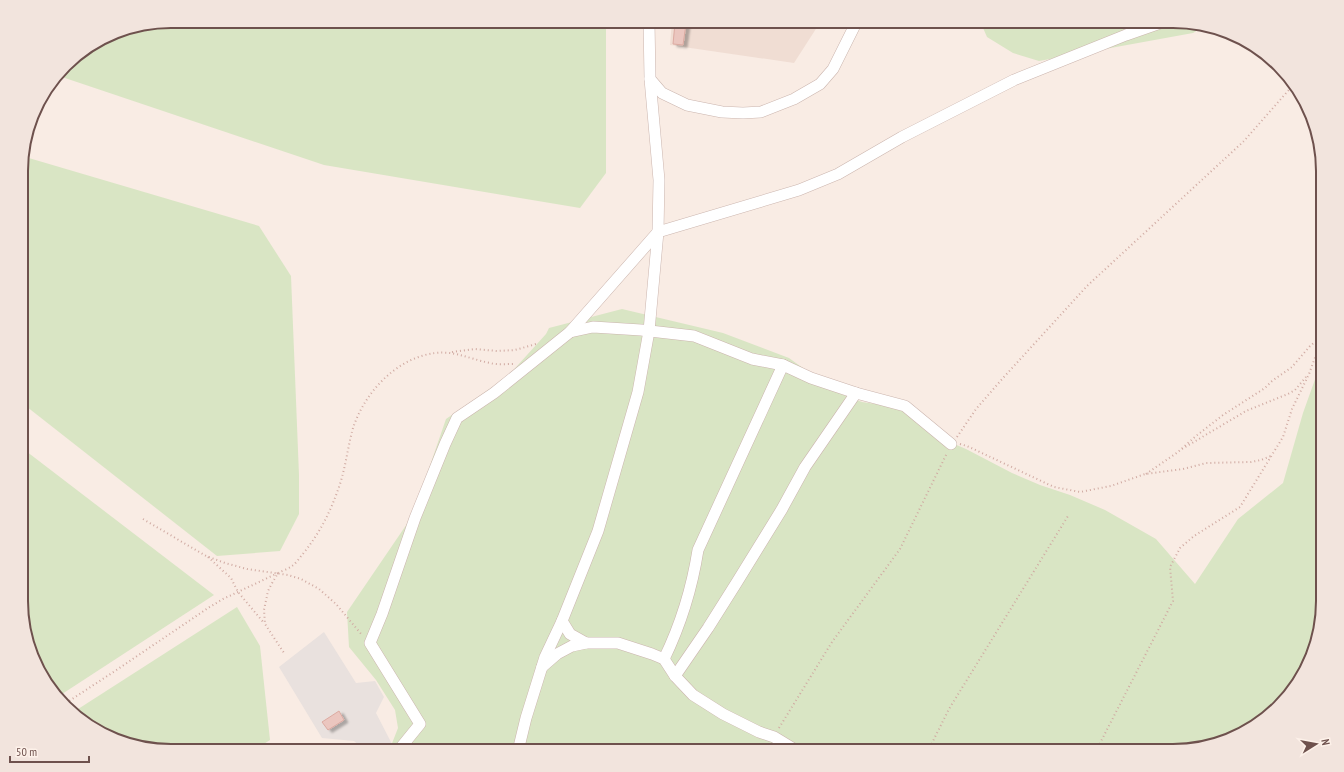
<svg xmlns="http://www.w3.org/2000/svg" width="1344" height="772" viewBox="0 0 1344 772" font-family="'PT Sans Narrow',sans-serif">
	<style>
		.residential { fill: #f0ddd3 }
		.industrial { fill: #e9e1de }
		.green { fill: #d9e5c4 }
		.building { fill: #ebc6bf; stroke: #dcaaa1; filter: url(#shadow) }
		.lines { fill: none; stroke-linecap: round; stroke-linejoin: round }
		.minor-casing { stroke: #cbb5ae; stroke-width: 12 }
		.path { stroke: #d0aaa2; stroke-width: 2; stroke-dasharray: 1 3; stroke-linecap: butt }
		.minor { stroke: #fff; stroke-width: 11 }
		.rim { fill: none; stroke: #6e514d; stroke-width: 2 }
	</style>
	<defs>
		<filter id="shadow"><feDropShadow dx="4" dy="2.5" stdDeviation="1" flood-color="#0004"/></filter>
	</defs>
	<rect width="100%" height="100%" fill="#f9ece4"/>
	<!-- residential -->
	<path class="residential" d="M672 21H821L794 63 670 45Z"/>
	<!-- industrial -->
	<path class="industrial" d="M324 632 356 683 375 681 384 697 376 713 393 746 384 751H366L354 741 322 738 279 667Z"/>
	<!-- green -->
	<g class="green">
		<path d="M171 21H606V173L580 208 324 165 59 76 72 58 114 32Z"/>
		<path d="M980 21H1173L1206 25 1193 33 1039 61 1013 53 987 37Z"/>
		<path d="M22 156 259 226 291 276 299 475V514L280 551 217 556 22 403Z"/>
		<path d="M622 309 723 333 789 358 836 392 862 402 896 407 905 412 933 435 966 449 1012 473 1040 485 1070 495 1105 510 1156 539 1195 584 1238 519 1283 483 1303 413 1323 357V610L1303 676 1279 707 1248 731 1182 751H389L398 728 395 710 376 680 349 647 347 612 413 515 446 419 507 377 546 334 549 328Z"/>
		<path d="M22 448 214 595 59 696 46 684 22 620Z"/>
		<path d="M237 607 260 646 270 740 253 751H171L132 746 96 731 75 711Z"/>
	</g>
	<!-- building -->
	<g class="building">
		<path d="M675 23 686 24 683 45 673 44Z"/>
		<path d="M339 711 344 720 328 730 322 722Z"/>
	</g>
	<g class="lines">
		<!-- minor casing -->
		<g class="minor-casing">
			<g id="minor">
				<path d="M649 21 650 79 662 93 687 105 722 112 743 113 761 112 794 99 820 84 833 69 857 21"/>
				<path d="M570 332 658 232 799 190 838 174 902 137 1014 80 1126 35 1166 21"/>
				<path d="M562 621 570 634 586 643"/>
				<path d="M664 659C681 624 692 588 698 550L783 365"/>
				<path d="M542 667 557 654 572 646 586 643H618L652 654 664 659 675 676 693 695 723 714 759 732 774 737 797 751"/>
				<path d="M675 676 708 628 737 582 782 509 805 467 856 393"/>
				<path d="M398 751 420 724 370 643 382 614 415 518 445 444 457 418 494 393 570 332 593 327 641 330 694 336 752 359 783 365 811 378 856 393 905 406 951 444"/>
				<path d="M518 751 526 718 545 657 562 621 598 531 638 392 649 331 658 232 659 180 650 79"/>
			</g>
		</g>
		<!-- path -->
		<g class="path">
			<path d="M452 352 475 349 497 351 515 350 536 344"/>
			<path d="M957 437 976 409 1003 378 1087 286 1244 141 1294 84"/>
			<path d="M960 444 967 446 1054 487 1080 492 1111 486 1145 474 1183 469 1206 463 1251 462 1261 460 1271 456"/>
			<path d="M1182 449 1246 411 1288 394 1295 390 1306 377"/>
			<path d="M1146 474 1178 452 1196 436 1223 415 1265 388 1272 381 1292 367 1310 346 1321 337"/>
			<path d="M143 519 206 556 225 563 247 569 288 575 301 579 319 589 336 604 362 635"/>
			<path d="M208 557 231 578 238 592 264 623"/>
			<path d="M278 573C282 571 288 569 292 566 295 564 299 559 302 555 320 533 331 511 340 484 346 465 348 446 353 428 364 395 391 364 425 355 451 348 465 358 490 363 497 365 506 364 514 364"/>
			<path d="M66 703 118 669 208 608 223 599 278 573 271 585 268 591 264 610 265 624 284 653"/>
			<path d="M779 728 832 642 900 549 947 453"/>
			<path d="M767 751 770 746"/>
			<path d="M928 751 949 709 1068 516"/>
			<path d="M1096 751 1173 601 1170 567 1180 548 1194 536 1240 507 1283 437 1292 409 1309 374 1323 336"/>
		</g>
		<!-- minor -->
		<use href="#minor" class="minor"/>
	</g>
	<!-- crop -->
	<path d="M0 0H1344V772H0ZM171 28H1173A143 143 0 0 1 1316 171V601A143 143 0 0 1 1173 744H171A143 143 0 0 1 28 601V171A143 143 0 0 1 171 28Z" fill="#f2e4dd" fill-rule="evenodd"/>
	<path class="rim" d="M171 28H1173A143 143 0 0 1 1316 171V601A143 143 0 0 1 1173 744H171A143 143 0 0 1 28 601V171A143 143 0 0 1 171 28Z"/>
	<!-- north arrow -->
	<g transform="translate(1316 744) rotate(79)" stroke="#fdf1e9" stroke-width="3" paint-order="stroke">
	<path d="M0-3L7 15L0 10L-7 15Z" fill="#6e514d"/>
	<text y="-6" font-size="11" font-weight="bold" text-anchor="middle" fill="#6e514d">N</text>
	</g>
	<!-- scale -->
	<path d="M10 756v6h79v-6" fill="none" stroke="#6e514d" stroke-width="2"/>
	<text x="16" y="756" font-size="12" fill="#6e514d" stroke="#fdf1e9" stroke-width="3" paint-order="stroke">50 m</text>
</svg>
